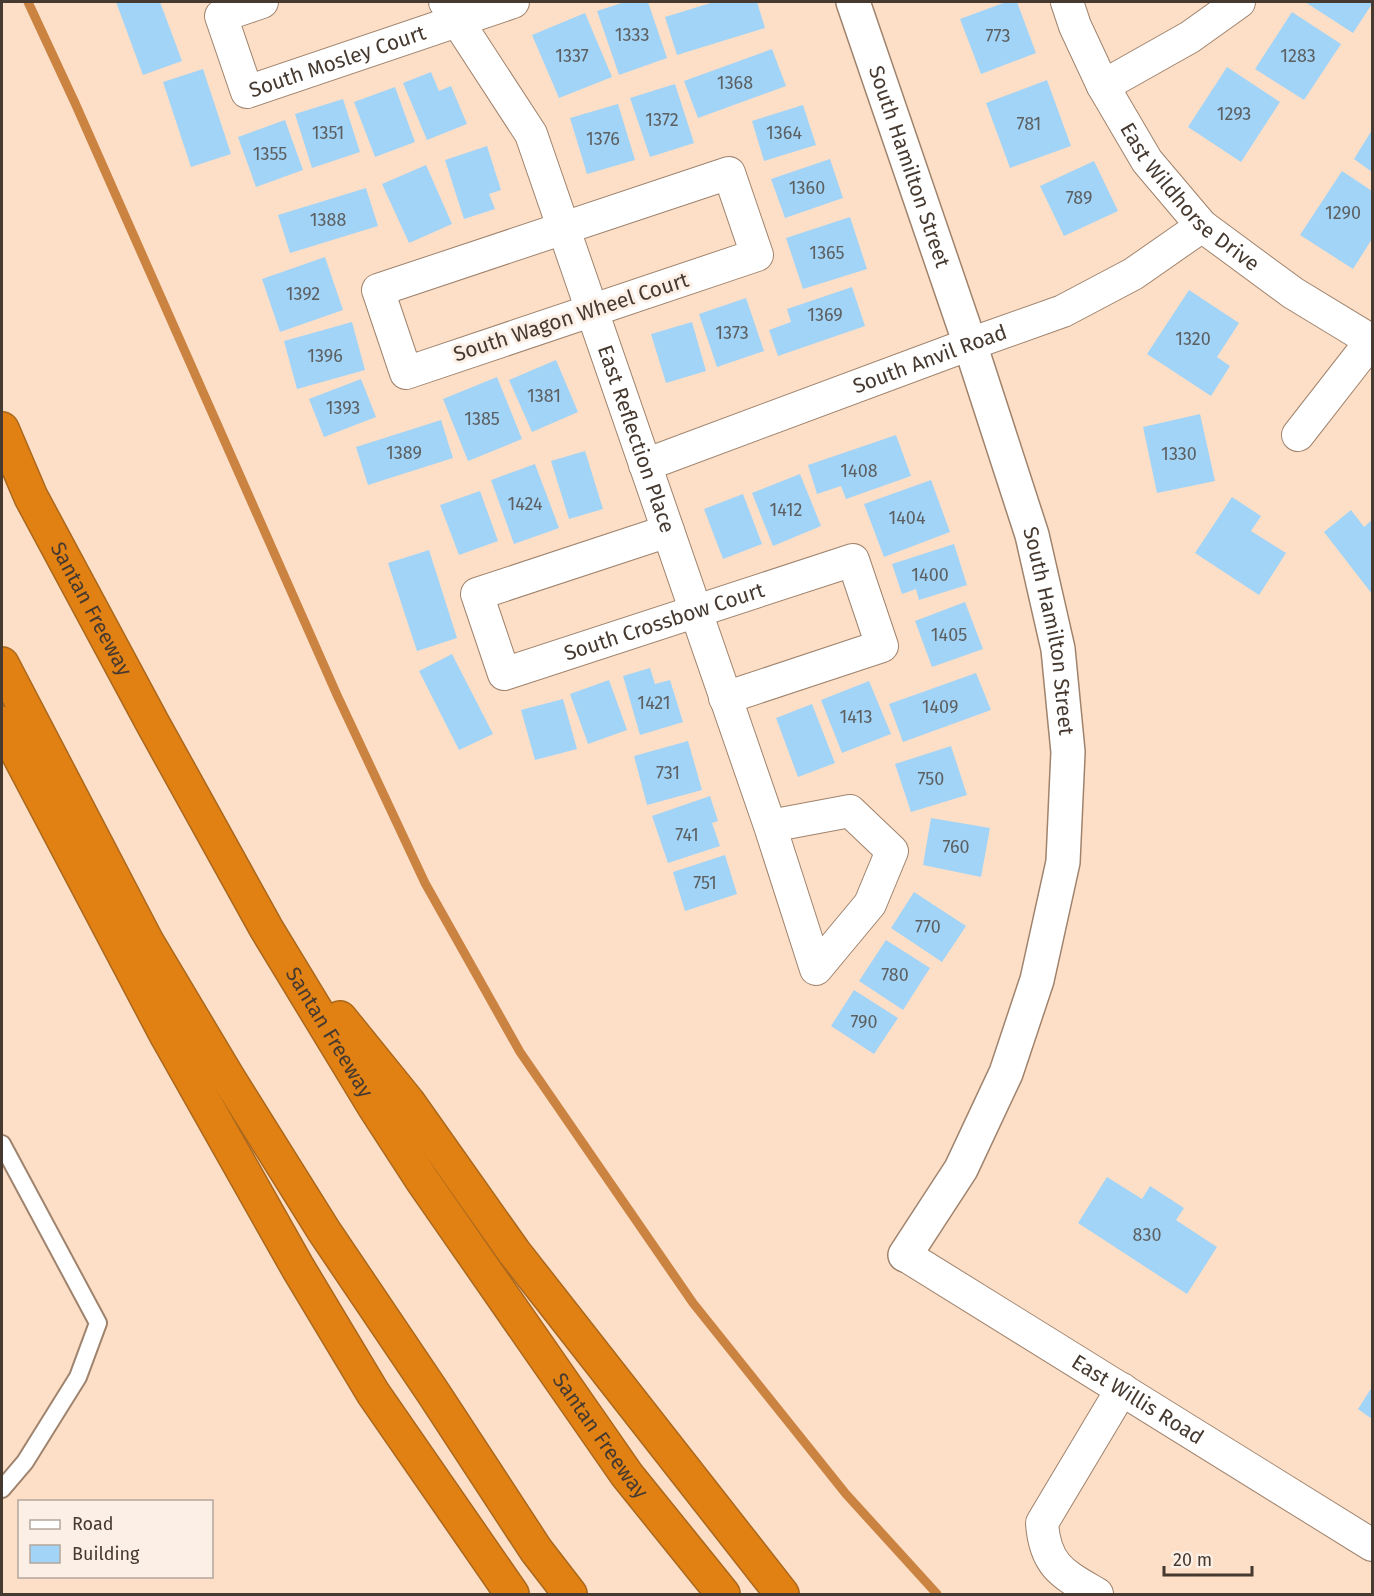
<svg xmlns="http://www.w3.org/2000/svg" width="1374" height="1596" viewBox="0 0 1374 1596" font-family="'Fira Sans',sans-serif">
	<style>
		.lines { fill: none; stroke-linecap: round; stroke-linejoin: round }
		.stream { stroke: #cb8342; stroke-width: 9 }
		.building { fill: #a2d4f7 }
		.service-casing { stroke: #9f836d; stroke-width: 20 }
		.minor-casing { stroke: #9f836d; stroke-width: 34 }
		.tertiary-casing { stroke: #9f836d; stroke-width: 36 }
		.motorway-casing { stroke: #aa681d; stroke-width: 36 }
		.service { stroke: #fff; stroke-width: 16 }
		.minor { stroke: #fff; stroke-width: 32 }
		.tertiary { stroke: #fff; stroke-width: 33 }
		.motorway { stroke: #e18113; stroke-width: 33 }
		.labels { text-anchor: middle; stroke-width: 6; stroke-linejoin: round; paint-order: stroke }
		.number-label { font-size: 18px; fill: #5c6062 }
		.street-label { font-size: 21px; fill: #453930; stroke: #fcf0e6 }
	</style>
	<rect width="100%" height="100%" fill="#fddfc7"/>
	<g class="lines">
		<!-- stream -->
		<path class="stream" d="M28 2 75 103 337 695 425 883 520 1052 693 1303 846 1494 937 1594"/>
	</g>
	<!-- building -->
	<g class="building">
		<path d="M116 2H160L182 61 143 75Z"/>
		<path d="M625 2H648L667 58 619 75 597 11Z"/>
		<path d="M714 2H757L765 28 677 55 665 17Z"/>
		<path d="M1006 2H1017L1036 53 981 74 960 19Z"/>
		<path d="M1305 2H1372V4L1353 33Z"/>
		<path d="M1292 12 1341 44 1304 100 1255 69Z"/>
		<path d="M585 13 612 77 559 98 532 35Z"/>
		<path d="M772 49 786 86 698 118 684 81Z"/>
		<path d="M1227 67 1280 102 1241 162 1188 127Z"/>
		<path d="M203 69 231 154 191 167 163 82Z"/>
		<path d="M431 72 439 91 451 86 467 124 427 140 403 83Z"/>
		<path d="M1047 80 1071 146 1010 168 986 103Z"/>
		<path d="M675 84 694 143 650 157 630 98Z"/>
		<path d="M395 87 415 142 375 157 354 102Z"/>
		<path d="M343 99 360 152 312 168 295 114Z"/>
		<path d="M618 104 635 160 587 174 570 118Z"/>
		<path d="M803 105 816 145 764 161 752 121Z"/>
		<path d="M285 120 303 170 256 187 238 137Z"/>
		<path d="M1372 130V172L1354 159Z"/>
		<path d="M487 146 501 190 489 194 495 209 464 219 445 160Z"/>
		<path d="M830 159 843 198 785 218 771 179Z"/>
		<path d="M1094 161 1118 211 1064 236 1040 186Z"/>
		<path d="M426 165 452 224 409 243 382 184Z"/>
		<path d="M1342 171 1372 191V239L1353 269 1300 235Z"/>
		<path d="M366 188 378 226 290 253 278 215Z"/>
		<path d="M850 217 867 269 803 289 786 238Z"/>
		<path d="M325 257 343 310 280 332 262 279Z"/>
		<path d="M852 287 865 326 778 356 769 330 791 322 787 309Z"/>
		<path d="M1189 290 1239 323 1217 357 1230 366 1211 396 1147 354Z"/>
		<path d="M746 298 764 351 717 367 699 314Z"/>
		<path d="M352 322 365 370 297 389 284 341Z"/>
		<path d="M692 322 706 371 666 383 651 334Z"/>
		<path d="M556 360 578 412 532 432 509 380Z"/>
		<path d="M497 377 522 439 468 461 443 399Z"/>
		<path d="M361 379 376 417 324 437 309 399Z"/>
		<path d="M1200 414 1215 481 1157 493 1143 427Z"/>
		<path d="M441 420 453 458 368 485 356 447Z"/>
		<path d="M896 435 911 476 846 499 841 486 817 494 808 465Z"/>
		<path d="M585 451 603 509 569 519 551 461Z"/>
		<path d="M535 464 559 528 514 544 491 480Z"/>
		<path d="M800 474 821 526 773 546 752 493Z"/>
		<path d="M931 480 950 532 884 557 864 504Z"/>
		<path d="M480 491 498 541 459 555 440 505Z"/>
		<path d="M743 494 762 544 723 559 704 509Z"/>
		<path d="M1232 497 1261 516 1251 531 1286 553 1259 595 1195 553Z"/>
		<path d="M1351 510 1364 527 1372 520V594L1324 532Z"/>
		<path d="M954 544 967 585 919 600 916 589 902 594 892 564Z"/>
		<path d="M429 550 457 638 417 651 388 563Z"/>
		<path d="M965 602 983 649 932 667 915 621Z"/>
		<path d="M452 654 493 734 459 750 419 671Z"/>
		<path d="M650 668 655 684 670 680 683 722 640 735 623 676Z"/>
		<path d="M976 673 991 710 903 742 889 704Z"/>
		<path d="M609 680 627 730 588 744 570 694Z"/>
		<path d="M869 681 891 734 842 753 821 700Z"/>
		<path d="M563 699 577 749 535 760 521 710Z"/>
		<path d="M812 704 835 763 798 777 776 718Z"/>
		<path d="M688 741 702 790 647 805 634 756Z"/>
		<path d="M951 746 967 795 911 812 895 764Z"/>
		<path d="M710 796 718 821 712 823 720 846 668 863 652 816Z"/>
		<path d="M931 818 990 828 981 877 923 865Z"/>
		<path d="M725 855 737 894 685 911 673 872Z"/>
		<path d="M914 892 966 926 942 962 891 928Z"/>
		<path d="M886 940 930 968 903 1010 859 981Z"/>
		<path d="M854 990 898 1018 874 1054 831 1026Z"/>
		<path d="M1107 1177 1142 1199 1150 1186 1184 1208 1176 1220 1217 1247 1187 1294 1078 1223Z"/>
		<path d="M1372 1387V1419L1358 1409Z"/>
	</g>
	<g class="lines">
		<!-- service casing -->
		<g class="service-casing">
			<path id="service" d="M2 1144 98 1323 78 1377 25 1462 2 1489"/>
		</g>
		<!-- minor casing -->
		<g class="minor-casing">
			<g id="minor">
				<path id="s1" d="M262 2 221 16 247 92 513 2"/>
				<path id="s2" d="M445 2 531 134 770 826 816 969 870 904 892 851 850 811 770 826"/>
				<path id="s3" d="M1067 2 1075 26 1103 86 1147 161 1202 226 1293 293 1372 341"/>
				<path d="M1103 86 1190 37 1239 2"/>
				<path d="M729 173 757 255 406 373 378 290Z"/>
				<path d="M1298 435 1372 340"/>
				<path id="s4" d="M645 465 970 344 1063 311 1133 274 1202 226"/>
				<path id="s5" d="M668 531 477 594 504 674 853 560 882 646 725 698"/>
				<path id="s6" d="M905 1255 1372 1545"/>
				<path d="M1097 1594C1063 1574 1045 1566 1042 1523L1122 1389"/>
			</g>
		</g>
		<!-- tertiary casing -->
		<g class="tertiary-casing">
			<g id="tertiary">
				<path id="s7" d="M853 2 970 344 1032 535 1058 649 1068 752 1063 862 1037 980 1006 1073 961 1169 905 1255"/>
			</g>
		</g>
		<!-- motorway casing -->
		<g class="motorway-casing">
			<g id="motorway">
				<path id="s8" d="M2 429 31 497 153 724 266 928 374 1106 422 1180 627 1475 723 1594"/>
				<path d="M2 664 147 942 227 1076 324 1231 434 1394 536 1550 570 1594"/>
				<path d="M2 723 167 1036 298 1268 373 1393 512 1594"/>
				<path d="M340 1018 408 1102 514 1252 782 1594"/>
			</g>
		</g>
		<!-- service -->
		<use href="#service" class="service"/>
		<!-- minor -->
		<use href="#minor" class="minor"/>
		<!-- tertiary -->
		<use href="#tertiary" class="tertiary"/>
		<!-- motorway -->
		<use href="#motorway" class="motorway"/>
	</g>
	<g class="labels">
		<!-- number labels -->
		<g class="number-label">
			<text x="632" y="41">1333</text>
			<text x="998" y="42">773</text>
			<text x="572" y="62">1337</text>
			<text x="1298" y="62">1283</text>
			<text x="735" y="89">1368</text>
			<text x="1234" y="120">1293</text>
			<text x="662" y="126">1372</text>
			<text x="1029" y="130">781</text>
			<text x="328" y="139">1351</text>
			<text x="784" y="139">1364</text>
			<text x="603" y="145">1376</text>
			<text x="270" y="160">1355</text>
			<text x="807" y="194">1360</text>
			<text x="1079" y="204">789</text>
			<text x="1343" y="219">1290</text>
			<text x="328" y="226">1388</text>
			<text x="827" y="259">1365</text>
			<text x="303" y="300">1392</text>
			<text x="825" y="321">1369</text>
			<text x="732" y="339">1373</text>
			<text x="1193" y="345">1320</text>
			<text x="325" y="362">1396</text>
			<text x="544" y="402">1381</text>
			<text x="343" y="414">1393</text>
			<text x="482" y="425">1385</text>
			<text x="404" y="459">1389</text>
			<text x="1179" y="460">1330</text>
			<text x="859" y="477">1408</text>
			<text x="525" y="510">1424</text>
			<text x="786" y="516">1412</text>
			<text x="907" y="524">1404</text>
			<text x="930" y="581">1400</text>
			<text x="949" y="641">1405</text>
			<text x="654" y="709">1421</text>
			<text x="940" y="713">1409</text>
			<text x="856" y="723">1413</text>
			<text x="668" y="779">731</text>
			<text x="931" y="785">750</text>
			<text x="687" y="841">741</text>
			<text x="956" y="853">760</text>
			<text x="705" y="889">751</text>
			<text x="928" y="933">770</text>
			<text x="895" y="981">780</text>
			<text x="864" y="1028">790</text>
			<text x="1147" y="1241">830</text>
		</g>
		<!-- street labels -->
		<g class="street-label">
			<text dy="7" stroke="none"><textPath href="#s1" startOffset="219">South Mosley Court</textPath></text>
			<text dy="7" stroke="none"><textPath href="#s7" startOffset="174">South Hamilton Street</textPath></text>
			<text dy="7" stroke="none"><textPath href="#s3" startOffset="234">East Wildhorse Drive</textPath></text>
			<text transform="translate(571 317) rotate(-18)" y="7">South Wagon Wheel Court</text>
			<text dy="7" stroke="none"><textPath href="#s4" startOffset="304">South Anvil Road</textPath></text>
			<text dy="7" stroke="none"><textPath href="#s2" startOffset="480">East Reflection Place</textPath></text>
			<text dy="7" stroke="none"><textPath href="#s8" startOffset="201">Santan Freeway</textPath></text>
			<text dy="7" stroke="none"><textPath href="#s5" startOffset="454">South Crossbow Court</textPath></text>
			<text dy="7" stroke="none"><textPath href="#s7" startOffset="660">South Hamilton Street</textPath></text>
			<text dy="7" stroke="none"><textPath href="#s8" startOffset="687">Santan Freeway</textPath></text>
			<text dy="7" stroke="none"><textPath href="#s6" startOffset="274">East Willis Road</textPath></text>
			<text dy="7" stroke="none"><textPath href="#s8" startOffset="1173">Santan Freeway</textPath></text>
		</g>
	</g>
	<!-- border -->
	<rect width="1374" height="1596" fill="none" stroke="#453930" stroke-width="6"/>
	<!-- legend -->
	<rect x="18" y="1500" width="195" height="78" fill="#fcf0e6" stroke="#b3a79d" stroke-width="1.5"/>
	<rect x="30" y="1520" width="30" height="9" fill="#ffffff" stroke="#b3a79d" stroke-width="1.5"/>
	<text x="72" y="1530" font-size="18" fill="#453930">Road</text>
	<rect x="30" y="1545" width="30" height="18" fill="#a2d4f7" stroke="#b3a79d" stroke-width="1.5"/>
	<text x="72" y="1560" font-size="18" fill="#453930">Building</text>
	<!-- scale -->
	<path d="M1164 1566v9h88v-9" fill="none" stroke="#453930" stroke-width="3"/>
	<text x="1173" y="1566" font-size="18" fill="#453930" stroke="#fcf0e6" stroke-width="4.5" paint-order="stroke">20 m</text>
</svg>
